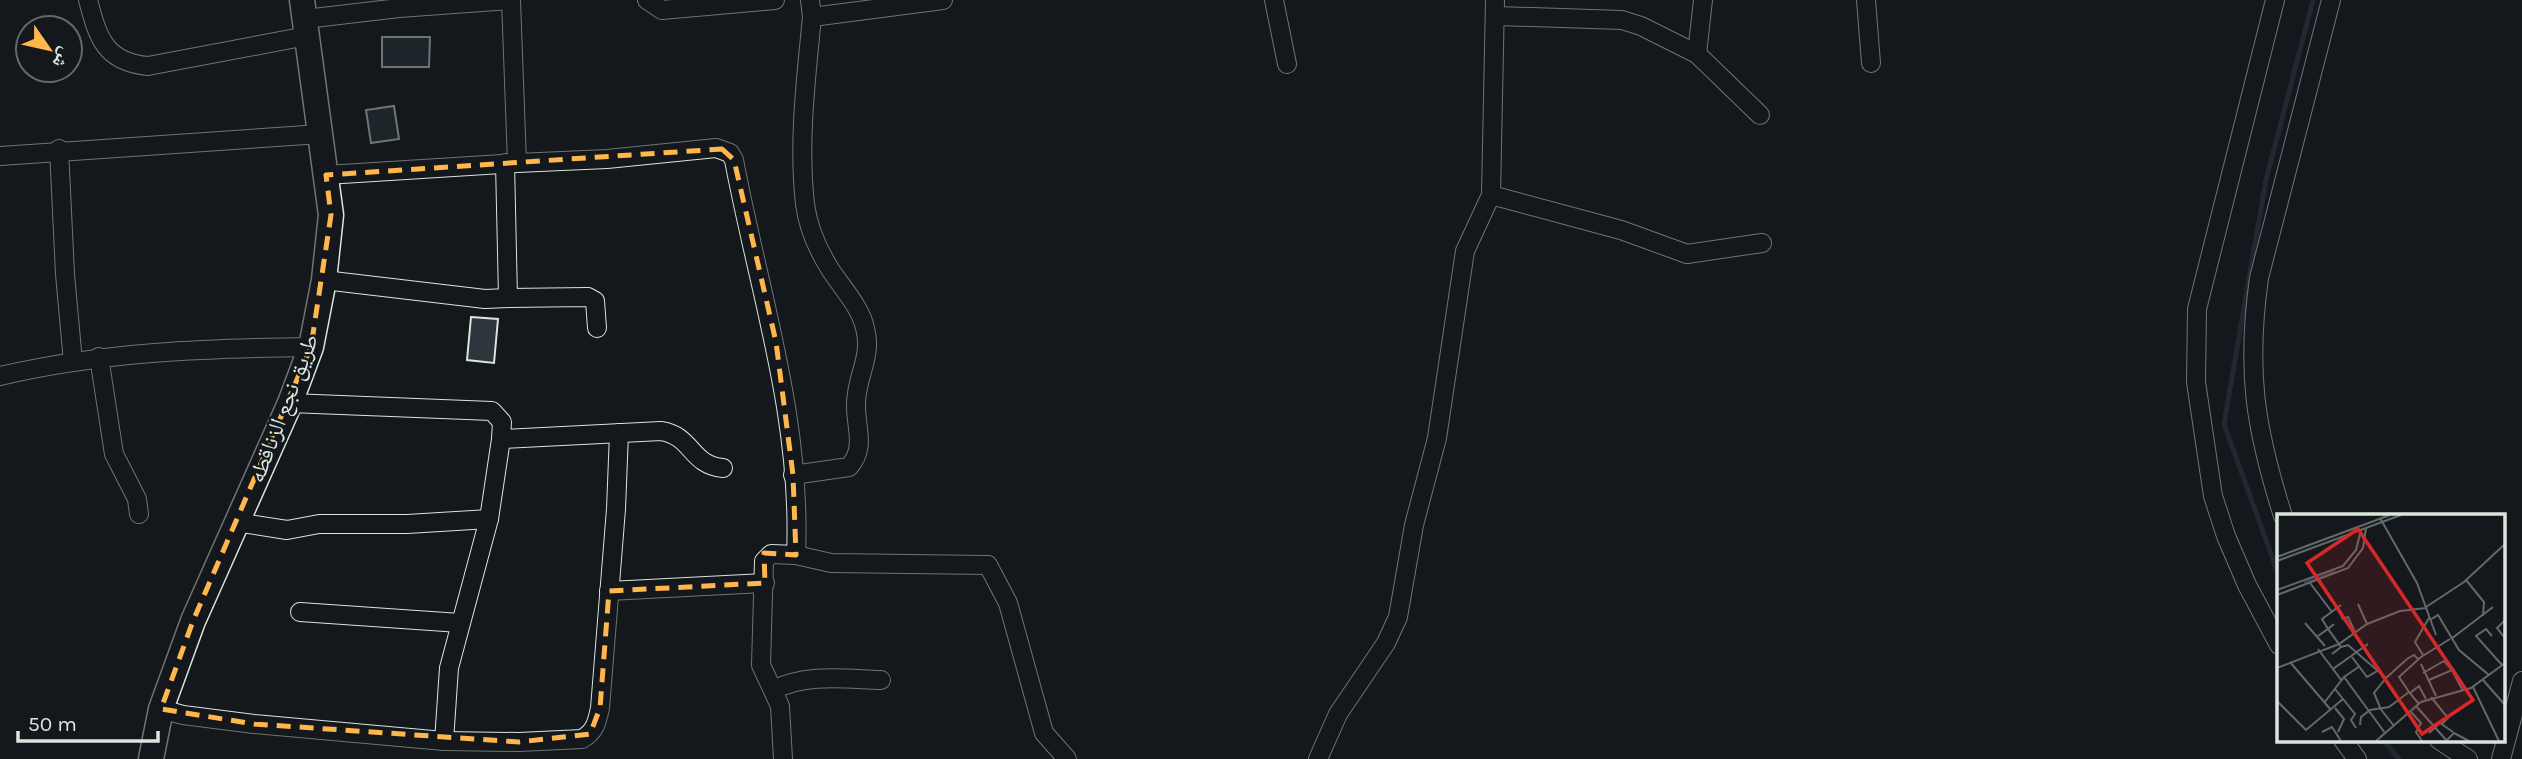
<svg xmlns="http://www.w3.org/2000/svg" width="2522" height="759" viewBox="0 0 2522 759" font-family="Karla,'Noto Naskh Arabic',sans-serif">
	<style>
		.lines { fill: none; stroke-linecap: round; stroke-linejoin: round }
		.stream { stroke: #2f3f4d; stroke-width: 5 }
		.building { fill: #2c363c; stroke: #d8e6dc; stroke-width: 2 }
		.street-casing { stroke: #d8e6dc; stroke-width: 20 }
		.secondary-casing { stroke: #d8e6dc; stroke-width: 27 }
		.street { stroke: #14181c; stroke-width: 18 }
		.secondary { stroke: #14181c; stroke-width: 24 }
		.marked { fill: none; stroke: #ffb74d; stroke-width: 5; stroke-dasharray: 14 9; stroke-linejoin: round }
		.labels { text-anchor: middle; stroke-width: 5; stroke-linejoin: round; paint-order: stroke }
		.street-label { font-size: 23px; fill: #d8e6dc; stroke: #14181c }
		.inset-river { fill: none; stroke: #2f3f4d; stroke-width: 3.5 }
		.inset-road { fill: none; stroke: #626a69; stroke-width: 2 }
		.view { fill: #d62828; fill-opacity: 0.15; stroke: #d62828; stroke-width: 3.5 }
		.inset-edge { fill: none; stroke: #d8e6dc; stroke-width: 3.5 }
	</style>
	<rect width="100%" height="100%" fill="#14181c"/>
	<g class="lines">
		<!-- stream -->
		<g class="stream">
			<path d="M2279 576 2224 424 2266 180 2313 0"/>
			<path d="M2383 740 2399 759"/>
		</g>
	</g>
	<!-- building -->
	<g class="building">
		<path d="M382 37H430L429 67H382Z"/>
		<path d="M394 106 399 139 371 143 366 110Z"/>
		<path d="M471 317 498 319 494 363 467 360Z"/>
	</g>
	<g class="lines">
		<!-- street casing -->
		<g class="street-casing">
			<g id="street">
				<path d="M88 0C98 38 105 62 148 66L307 36"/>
				<path d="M647 0 662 10 775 0"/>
				<path d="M810 0 812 17 943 0"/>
				<path d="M1274 0 1287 64"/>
				<path d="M1866 0 1871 63"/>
				<path d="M2275 0 2197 309 2196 382 2213 496 2226 536 2247 585 2279 645"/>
				<path d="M1497 16 1622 20 1641 26 1697 54 1703 0"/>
				<path d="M305 19 399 8 510 0"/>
				<path d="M1697 54 1760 115"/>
				<path d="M59 149 65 274 73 362"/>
				<path d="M0 156 321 134"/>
				<path d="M517 163 607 159 716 148 730 153 734 160C759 293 802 417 796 555L771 554 764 561 761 665 780 706 783 759"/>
				<path d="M326 175 517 163 511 0"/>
				<path d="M1491 195 1621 230 1687 254 1762 243"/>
				<path d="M324 280 485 299 508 298 505 163"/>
				<path d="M508 298 588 297 595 301 597 328"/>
				<path d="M99 357 114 454 137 499 139 514"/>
				<path d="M0 376C103 352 206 348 311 347"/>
				<path d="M290 403 492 411 502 422 501 439 661 431C693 436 690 465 723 468"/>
				<path d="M793 475 849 467C866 448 856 429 856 406 855 378 873 358 865 328 860 306 842 288 830 269 818 250 808 227 805 204 798 142 806 79 812 17"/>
				<path d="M2283 516C2255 428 2246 371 2259 278L2331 0"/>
				<path d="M236 522 287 530 319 524H407L489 519"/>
				<path d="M796 555 831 563 988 565 1008 603 1044 733 1067 759"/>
				<path d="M609 591 765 583"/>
				<path d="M300 612 460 623"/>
				<path d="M773 690C807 673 845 679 881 680"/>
				<path d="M161 709 183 715 254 724 444 741 449 668 489 519 501 439"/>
				<path d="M2343 740 2357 759"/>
				<path d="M2439 740 2468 759"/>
				<path d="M444 741 519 742 582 739C595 732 597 722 600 708L616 509 619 433"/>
				<path d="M1318 759 1338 714 1386 643 1398 617 1414 525 1437 438 1465 251 1491 195 1495 0"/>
				<path d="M2501 759 2522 681"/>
			</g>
		</g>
		<!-- secondary casing -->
		<g class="secondary-casing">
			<path id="secondary" d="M151 759 161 709 193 621 290 403 311 347 324 280 331 215 302 0"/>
		</g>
		<!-- street -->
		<use href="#street" class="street"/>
		<!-- secondary -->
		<use href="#secondary" class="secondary"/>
	</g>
	<!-- marked area -->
	<path d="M0 0H2522V759H0ZM722 149 734 160 776 342 793 475 796 555 764 553 765 583 609 591 600 708 590 734 519 742 254 724 161 709 193 621 311 347 331 215 326 175Z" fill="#14181c" fill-opacity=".55" fill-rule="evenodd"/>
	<path class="marked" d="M722 149 734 160 776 342 793 475 796 555 764 553 765 583 609 591 600 708 590 734 519 742 254 724 161 709 193 621 311 347 331 215 326 175Z"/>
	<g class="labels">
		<!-- street labels -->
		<g class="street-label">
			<text transform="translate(283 408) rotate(-69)" y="8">طريق نجع الزناقطه</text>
		</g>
	</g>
	<!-- overview -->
	<g transform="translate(2277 514)">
		<rect width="228" height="228" fill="#14181c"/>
		<path class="inset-river" d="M27 68 58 57"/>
		<path class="inset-road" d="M103 4 140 69 159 121M0 43 113 1M0 47 124 1M189 66 207 88 206 102M33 69 55 98M0 76 66 52 79 36 84 16M0 81 71 54 86 34 89 14M81 90 90 110M149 93 187 68 228 30M60 94 66 105 71 103 78 118M153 106 161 101 182 136 212 161M228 106 220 114 228 124M28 109 48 132M57 110 51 115 45 105 64 91M41 122 51 115 62 130 90 110 123 97 149 94M215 122 209 115 199 122 225 151M174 125 216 93M64 133 71 131 109 164 97 179 103 193M41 135 56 155M146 141 138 128 152 104M75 143 90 163 102 156M13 148 54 196M144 150 159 182M0 154 62 130 64 133 55 140M146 159 167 147 175 156M67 163 108 219M109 164 130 145 137 141 141 145M108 166 132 199M152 166 175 156 186 177M206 166 228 191M65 167 56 155 91 130M196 173 222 227M58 175 78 200 74 206 79 214M132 178 122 163 144 143 173 125M133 179 142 172 149 185M154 183 171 204 165 210M0 187 29 216 66 185M47 189 67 163 83 152M139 192 170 227M102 193 117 212M58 194 67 205 61 218M134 198 144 209 139 218 145 227M83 211 84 203 93 196 112 193 132 178 142 190M45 218 55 213 64 227M152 219 163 209 176 218M170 226 177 219 192 227M99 227 144 188 194 174 228 149"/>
		<path class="view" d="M81 15 196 186 145 220 30 49Z"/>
		<rect width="228" height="228" class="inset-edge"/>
	</g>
	<!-- north arrow -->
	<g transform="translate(49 49) rotate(124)"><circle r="33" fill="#14181c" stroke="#626a69" stroke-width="2"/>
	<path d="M0-5L12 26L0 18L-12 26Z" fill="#ffb74d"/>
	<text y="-10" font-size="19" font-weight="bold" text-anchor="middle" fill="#d8e6dc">ش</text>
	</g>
	<!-- scale -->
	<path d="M18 731v10h140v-10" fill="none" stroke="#d8e6dc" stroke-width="3.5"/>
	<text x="28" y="731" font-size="21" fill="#d8e6dc" stroke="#14181c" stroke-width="5" paint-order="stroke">50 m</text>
</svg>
